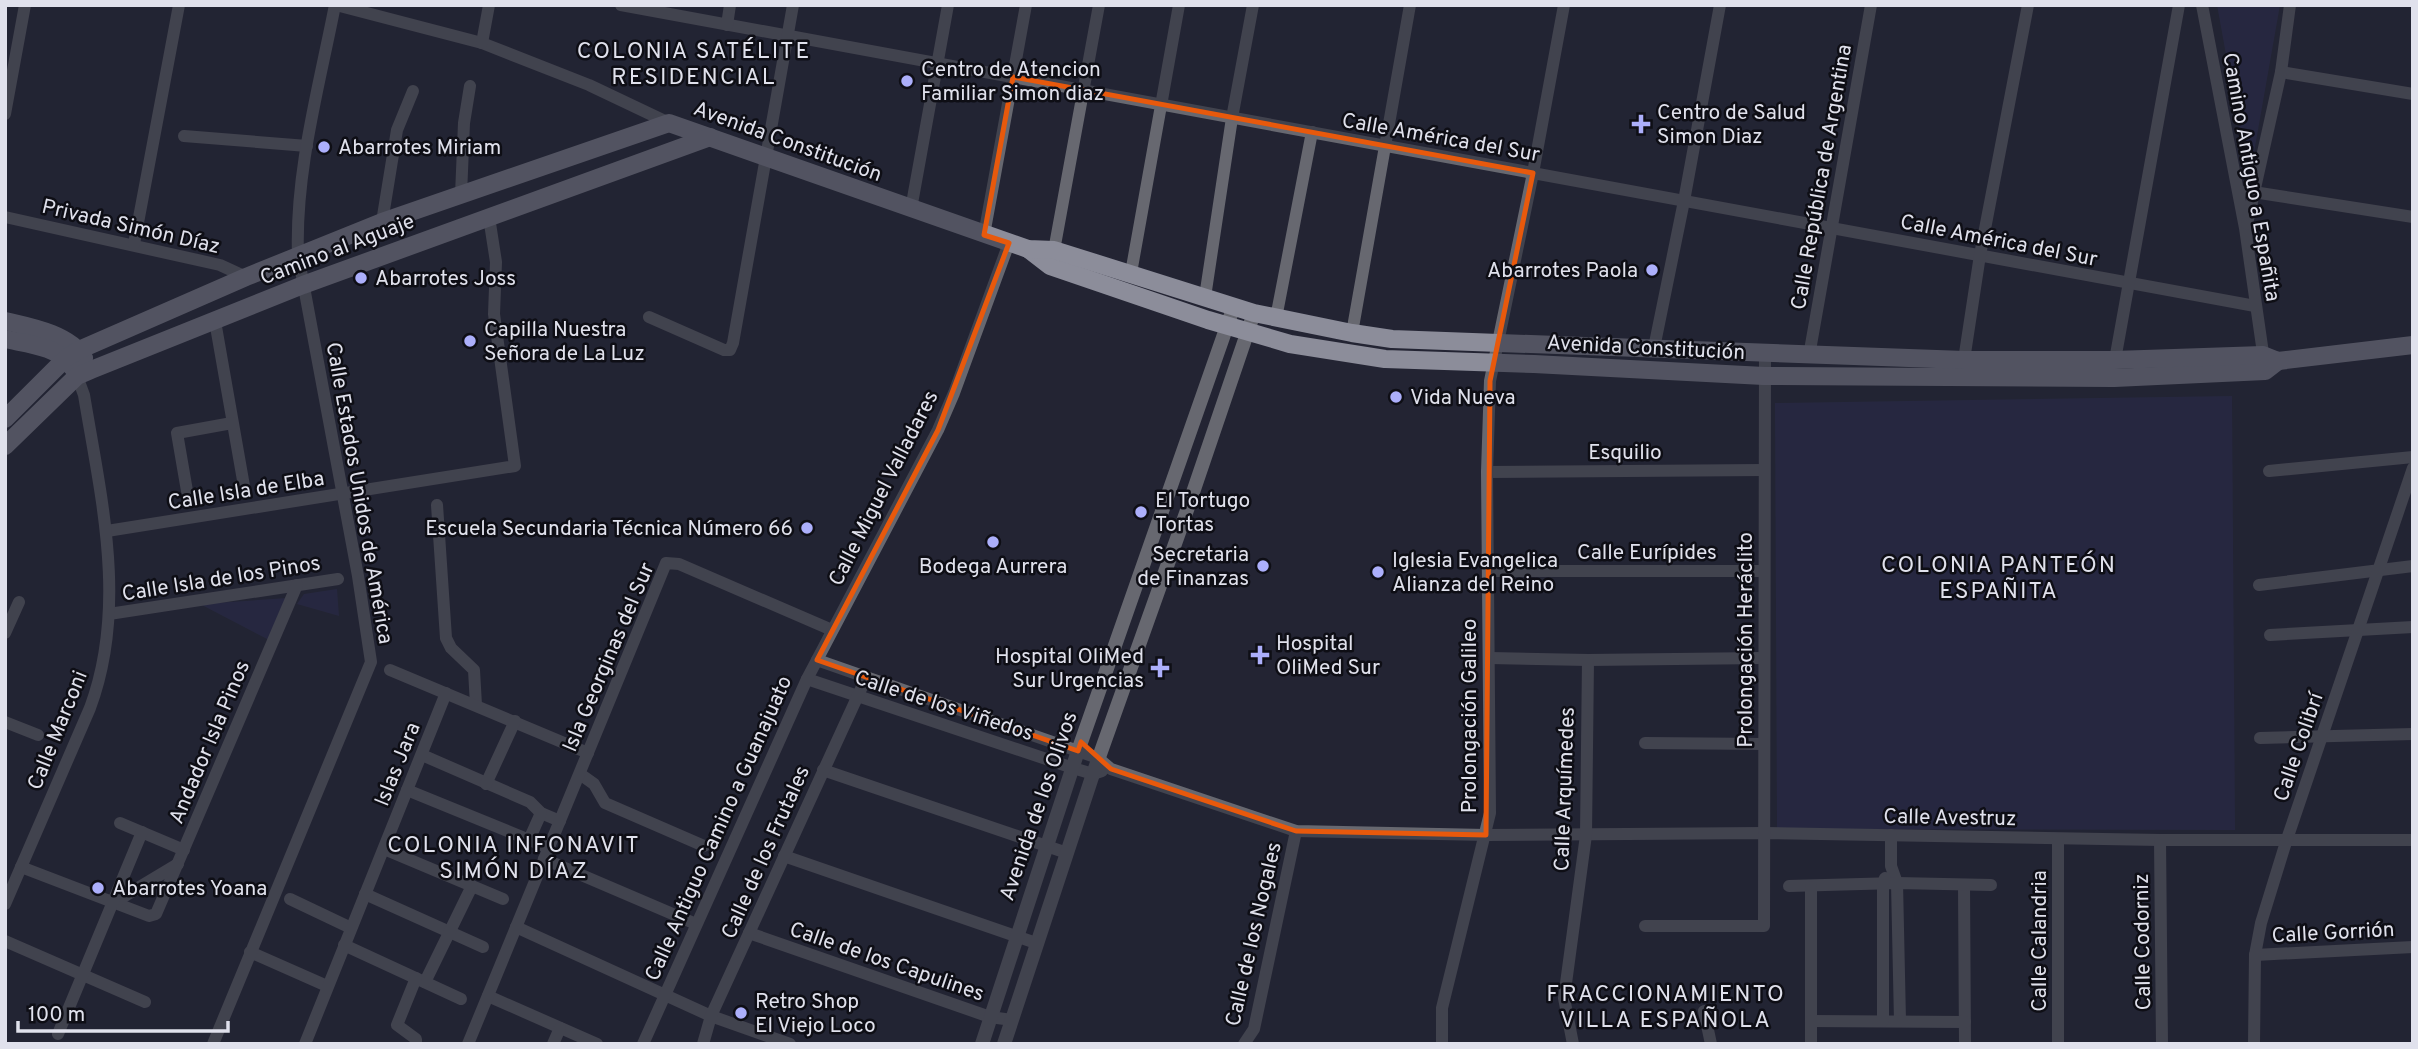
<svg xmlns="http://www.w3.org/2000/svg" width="2418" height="1049" viewBox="0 0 2418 1049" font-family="Overpass,sans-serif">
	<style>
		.green { fill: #2b2c50 }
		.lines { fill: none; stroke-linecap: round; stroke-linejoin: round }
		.minor { stroke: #676870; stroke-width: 12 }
		.tertiary { stroke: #676870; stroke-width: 14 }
		.secondary { stroke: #8c8d9a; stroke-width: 18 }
		.marked { fill: none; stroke: #e8590c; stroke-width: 5; stroke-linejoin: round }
		.poi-dot { fill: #acaffb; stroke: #0e0e15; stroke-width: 2.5 }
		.labels { text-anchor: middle; stroke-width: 5; stroke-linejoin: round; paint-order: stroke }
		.poi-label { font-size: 21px; fill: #e0e1ec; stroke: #0e0e15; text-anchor: start }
		.street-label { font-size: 21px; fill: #e0e1ec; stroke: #0e0e15 }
		.neighbourhood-label { font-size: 23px; letter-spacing: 2px; fill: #e0e1ec; stroke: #0e0e15 }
	</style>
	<rect width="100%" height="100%" fill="#232433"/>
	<!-- green -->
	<g class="green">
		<path d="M2217 5H2280L2249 181Z"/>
		<path d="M2232 396 2235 830 1777 829 1775 403Z"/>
		<path d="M337 589 339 616 297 604 304 594Z"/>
		<path d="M287 598 269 640 200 604Z"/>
	</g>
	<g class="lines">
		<!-- minor -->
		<g class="minor">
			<path d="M336 5 482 43 589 85 669 123"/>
			<path d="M621 5 2255 306"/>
			<path d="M2202 5 2245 228 2264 360"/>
			<path d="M727 25 730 5"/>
			<path d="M482 43 489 5"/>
			<path d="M2281 72 2413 94"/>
			<path d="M5 114 25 5"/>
			<path d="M184 136 307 146"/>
			<path d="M2247 191 2413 217"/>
			<path d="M461 195 464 123 470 86"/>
			<path d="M911 209 948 5"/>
			<path d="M5 217 220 265 246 277"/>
			<path d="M382 222 397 130 413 91"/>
			<path d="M2247 224 2281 72 2290 5"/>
			<path d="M984 235 1026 5"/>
			<path d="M134 244 179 5"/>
			<path d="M1053 256 1099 5"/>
			<path d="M1131 273 1179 5"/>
			<path d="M1205 297 1232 118 1253 5"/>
			<path d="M649 317 724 350H730L733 343 793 5"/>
			<path d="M1276 318 1312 132"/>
			<path d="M215 321 244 486"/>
			<path d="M1352 333 1410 5"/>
			<path d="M1654 348 1684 201 1720 5"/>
			<path d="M1809 356 1871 5"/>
			<path d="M1964 360 1980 255 2028 5"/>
			<path d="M2115 360 2179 5"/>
			<path d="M2269 471 2413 457"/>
			<path d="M1487 472 1764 470"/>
			<path d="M187 491 177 433 232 423"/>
			<path d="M437 505 446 638 451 648 474 670 476 705"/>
			<path d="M107 531 515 466 494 314 496 262 489 217"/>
			<path d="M1488 571H1764"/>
			<path d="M2259 585 2413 566"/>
			<path d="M109 614 338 579"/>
			<path d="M5 633 19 602"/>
			<path d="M2270 635 2413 627"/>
			<path d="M1490 658 1588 660 1763 658"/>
			<path d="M817 660 1098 758 1111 769 1296 831 1486 835 1764 833 2160 840H2413"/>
			<path d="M390 670 588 753"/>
			<path d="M807 679 1073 768 1093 774 1102 771"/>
			<path d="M5 722 38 735"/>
			<path d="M2260 738 2413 734"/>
			<path d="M1645 743 1764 744"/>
			<path d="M422 755 530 802 541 813 560 821"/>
			<path d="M823 770 1067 853"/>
			<path d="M580 774 594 784 605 803 704 846"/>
			<path d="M486 784 515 721"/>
			<path d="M407 790 549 848"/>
			<path d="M120 823 184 850"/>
			<path d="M1891 835V866L1897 883 1900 1021"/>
			<path d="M2058 839V1044"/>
			<path d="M529 840 541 813"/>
			<path d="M2160 840 2162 1044"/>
			<path d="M384 849 503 899"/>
			<path d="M784 856 1036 943"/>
			<path d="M544 859 696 924"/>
			<path d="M21 867 149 916 156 914 297 585"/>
			<path d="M1964 885 1965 1044"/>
			<path d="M1789 886 1897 883 1991 885"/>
			<path d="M1811 887V1044"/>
			<path d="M365 894 483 947"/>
			<path d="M290 899 351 928"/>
			<path d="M113 903 178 864"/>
			<path d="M5 904 90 708C128 606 101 498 84 395L77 376"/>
			<path d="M1645 926H1764L1765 354"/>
			<path d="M516 927 711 1016 790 1044"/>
			<path d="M749 933 990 1017 1012 1020"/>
			<path d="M5 941 145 1002"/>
			<path d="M344 945 461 999"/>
			<path d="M250 952 327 986"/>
			<path d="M2255 955 2413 947"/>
			<path d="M425 982 472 886"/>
			<path d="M488 996 597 1044"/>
			<path d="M1704 1011 1711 1044"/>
			<path d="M1811 1021 1965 1022"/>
			<path d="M1883 1021V884L1885 878"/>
			<path d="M58 1034 142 832"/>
			<path d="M213 1044 371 662 358 576 298 255C295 172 319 87 335 5"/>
			<path d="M305 1044 446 693"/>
			<path d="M416 1044V1039L397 1025 416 978"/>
			<path d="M468 1044 666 563 679 564 832 630"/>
			<path d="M553 1044 560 1028"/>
			<path d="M643 1044 807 679 938 430 954 393 1009 243"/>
			<path d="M703 1044 711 1016 866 678"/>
			<path d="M1244 1044 1254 1029 1296 831"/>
			<path d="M1442 1044V1008L1490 813 1487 472 1490 381 1533 173 1564 5"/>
			<path d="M1573 1044 1564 998 1586 835 1588 660"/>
			<path d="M2254 1044 2255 955 2261 923 2286 842 2413 468"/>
		</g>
		<!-- tertiary -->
		<g class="tertiary">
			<path d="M982 1044 1078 751 1234 306"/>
			<path d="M1004 1044 1093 774 1186 513 1254 313"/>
		</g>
		<!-- secondary -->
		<g class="secondary">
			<path d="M1028 249 1050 266 1208 320 1290 344 1385 359 1534 364 1764 376 2114 378 2265 371 2278 361"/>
			<path d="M5 321C31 327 69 334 84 358"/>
			<path d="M5 339C27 344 58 346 71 366"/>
			<path d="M5 419 66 358 79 350 246 277 382 222 669 123 1028 249 1054 250 1254 313 1352 333 1392 339 1964 360H2115L2263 355 2278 361 2413 345"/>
			<path d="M5 446 77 376 91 370 303 285 710 137"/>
		</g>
	</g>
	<!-- marked area -->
	<path d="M0 0H2418V1049H0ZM1013 77 1533 173 1490 381 1486 835 1296 831 1111 769 1081 742 1078 751 817 660 938 430 1009 243 984 235Z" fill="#232433" fill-opacity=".55" fill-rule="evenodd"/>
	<path class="marked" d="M1013 77 1533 173 1490 381 1486 835 1296 831 1111 769 1081 742 1078 751 817 660 938 430 1009 243 984 235Z"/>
	<!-- markers -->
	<g class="poi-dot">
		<circle cx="907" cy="81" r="7"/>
		<path d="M1637.5 113.5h7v7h7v7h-7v7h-7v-7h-7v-7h7z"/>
		<circle cx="324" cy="147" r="7"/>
		<circle cx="1652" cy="270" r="7"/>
		<circle cx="361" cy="278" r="7"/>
		<circle cx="470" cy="341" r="7"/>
		<circle cx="1396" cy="397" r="7"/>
		<circle cx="1141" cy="512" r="7"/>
		<circle cx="807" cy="528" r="7"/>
		<circle cx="993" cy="542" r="7"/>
		<circle cx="1263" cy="566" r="7"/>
		<circle cx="1378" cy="572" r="7"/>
		<path d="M1256.5 644.5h7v7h7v7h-7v7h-7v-7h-7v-7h7z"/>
		<path d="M1156.5 657.5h7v7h7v7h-7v7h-7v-7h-7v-7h7z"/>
		<circle cx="98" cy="888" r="7"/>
		<circle cx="741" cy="1013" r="7"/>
	</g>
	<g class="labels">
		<!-- poi labels -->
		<g class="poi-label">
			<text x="921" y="76">Centro de Atencion<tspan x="921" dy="24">Familiar Simon diaz</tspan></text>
			<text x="1657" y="119">Centro de Salud<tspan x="1657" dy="24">Simon Diaz</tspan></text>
			<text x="338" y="154">Abarrotes Miriam</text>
			<text x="1638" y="277" text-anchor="end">Abarrotes Paola</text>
			<text x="375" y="285">Abarrotes Joss</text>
			<text x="484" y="336">Capilla Nuestra<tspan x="484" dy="24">Señora de La Luz</tspan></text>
			<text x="1410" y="404">Vida Nueva</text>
			<text x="1155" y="507">El Tortugo<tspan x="1155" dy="24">Tortas</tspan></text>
			<text x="793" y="535" text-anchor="end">Escuela Secundaria Técnica Número 66</text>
			<text x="1249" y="561" text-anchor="end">Secretaria<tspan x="1249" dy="24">de Finanzas</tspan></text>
			<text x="1392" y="567">Iglesia Evangelica<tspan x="1392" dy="24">Alianza del Reino</tspan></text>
			<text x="993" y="573" text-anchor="middle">Bodega Aurrera</text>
			<text x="1276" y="650">Hospital<tspan x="1276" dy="24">OliMed Sur</tspan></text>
			<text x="1144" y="663" text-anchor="end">Hospital OliMed<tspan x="1144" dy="24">Sur Urgencias</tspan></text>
			<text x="112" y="895">Abarrotes Yoana</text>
			<text x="755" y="1008">Retro Shop<tspan x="755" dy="24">El Viejo Loco</tspan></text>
		</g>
		<!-- street labels -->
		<g class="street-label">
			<text transform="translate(1441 137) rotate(10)" y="7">Calle América del Sur</text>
			<text transform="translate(788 141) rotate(20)" y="7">Avenida Constitución</text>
			<text transform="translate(1821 177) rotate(-80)" y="7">Calle República de Argentina</text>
			<text transform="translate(2252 177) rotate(80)" y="7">Camino Antiguo a Españita</text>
			<text transform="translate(131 226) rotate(13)" y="7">Privada Simón Díaz</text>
			<text transform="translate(1999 240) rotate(11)" y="7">Calle América del Sur</text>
			<text transform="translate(337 249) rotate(-21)" y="7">Camino al Aguaje</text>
			<text transform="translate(1646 347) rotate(3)" y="7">Avenida Constitución</text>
			<text x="1625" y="459">Esquilio</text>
			<text transform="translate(883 488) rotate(-63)" y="7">Calle Miguel Valladares</text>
			<text transform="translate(246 490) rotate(-9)" y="7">Calle Isla de Elba</text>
			<text transform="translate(360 493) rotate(80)" y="7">Calle Estados Unidos de América</text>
			<text x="1647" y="559">Calle Eurípides</text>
			<text transform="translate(221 578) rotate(-9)" y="7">Calle Isla de los Pinos</text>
			<text transform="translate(1745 640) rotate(-90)" y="7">Prolongación Heráclito</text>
			<text transform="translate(608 657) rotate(-67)" y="7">Isla Georginas del Sur</text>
			<text transform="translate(944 705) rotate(18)" y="7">Calle de los Viñedos</text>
			<text transform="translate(1469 716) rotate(-90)" y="7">Prolongación Galileo</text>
			<text transform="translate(57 730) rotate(-68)" y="7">Calle Marconi</text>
			<text transform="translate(209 742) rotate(-67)" y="7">Andador Isla Pinos</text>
			<text transform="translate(2298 747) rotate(-71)" y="7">Calle Colibrí</text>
			<text transform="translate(397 764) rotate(-68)" y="7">Islas Jara</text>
			<text transform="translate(1564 789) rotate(-88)" y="7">Calle Arquímedes</text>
			<text transform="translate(1038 806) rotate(-71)" y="7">Avenida de los Olivos</text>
			<text transform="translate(1950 817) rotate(1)" y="7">Calle Avestruz</text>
			<text transform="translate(718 828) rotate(-66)" y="7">Calle Antiguo Camino a Guanajuato</text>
			<text transform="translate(765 852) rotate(-66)" y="7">Calle de los Frutales</text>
			<text transform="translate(2333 932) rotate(-3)" y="7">Calle Gorrión</text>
			<text transform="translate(1253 934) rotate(-77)" y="7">Calle de los Nogales</text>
			<text transform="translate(2039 941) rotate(-90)" y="7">Calle Calandria</text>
			<text transform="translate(2142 942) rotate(-91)" y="7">Calle Codorniz</text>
			<text transform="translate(887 961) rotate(19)" y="7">Calle de los Capulines</text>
		</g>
		<!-- neighbourhood labels -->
		<g class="neighbourhood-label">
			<text x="694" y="58">COLONIA SATÉLITE<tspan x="694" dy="26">RESIDENCIAL</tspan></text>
			<text x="1999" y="572">COLONIA PANTEÓN<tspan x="1999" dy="26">ESPAÑITA</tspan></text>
			<text x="514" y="852">COLONIA INFONAVIT<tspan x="514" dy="26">SIMÓN DÍAZ</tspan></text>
			<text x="1666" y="1001">FRACCIONAMIENTO<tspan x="1666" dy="26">VILLA ESPAÑOLA</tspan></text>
		</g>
	</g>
	<!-- border -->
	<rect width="2418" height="1049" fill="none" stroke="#e0e1ec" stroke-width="14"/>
	<!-- scale -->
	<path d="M18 1021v10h210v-10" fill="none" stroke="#e0e1ec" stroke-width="3.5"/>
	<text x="28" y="1021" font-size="21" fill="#e0e1ec" stroke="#0e0e15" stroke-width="5" paint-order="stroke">100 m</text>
</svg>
